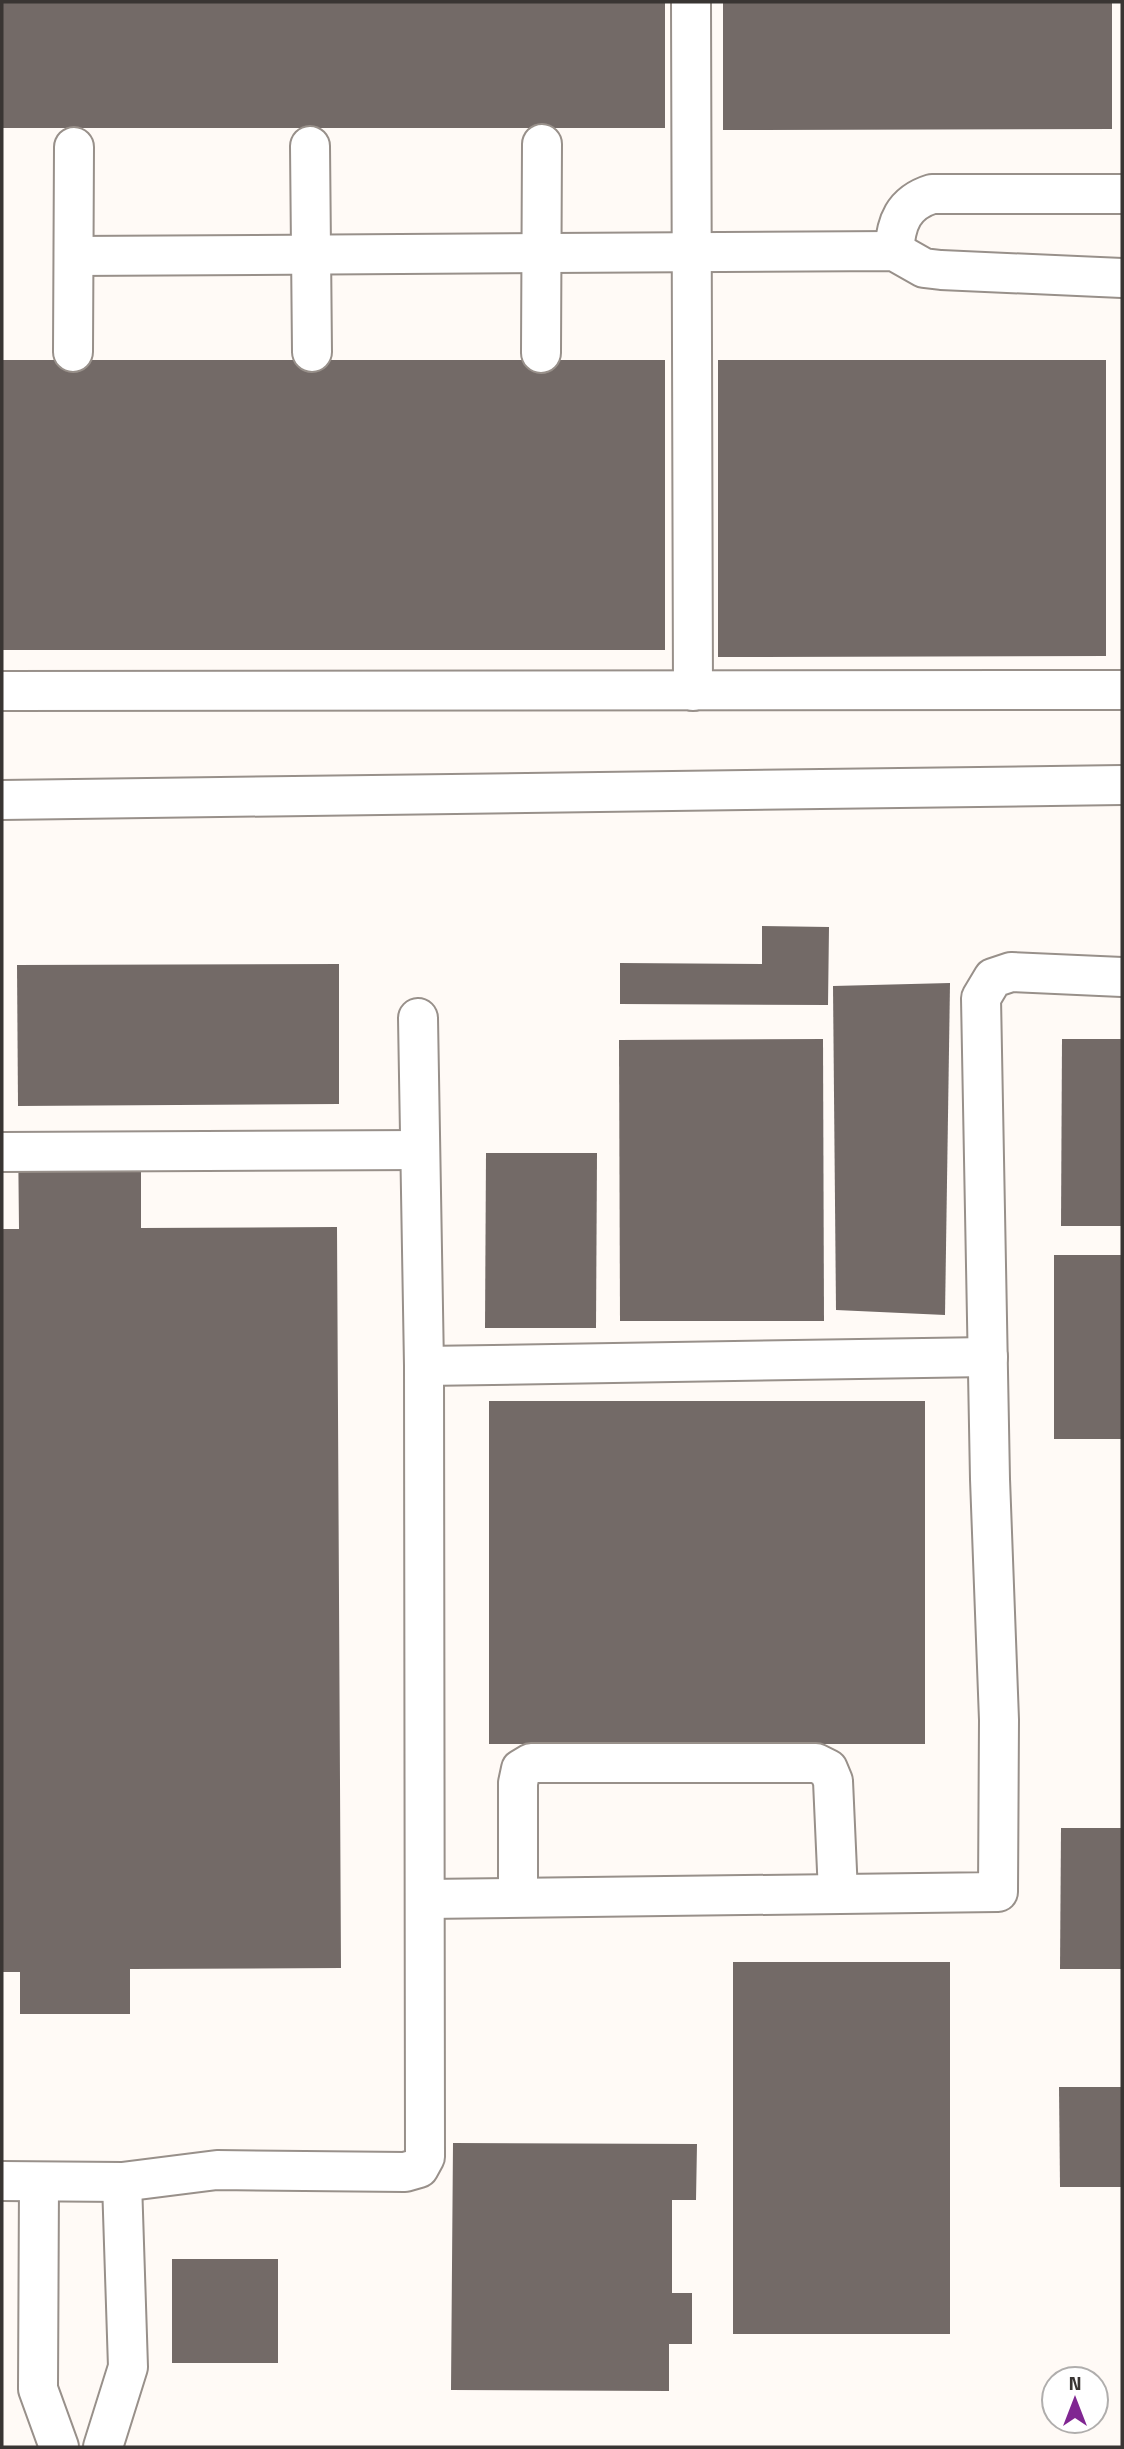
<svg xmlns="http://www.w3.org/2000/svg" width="1124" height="2449" viewBox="0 0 1124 2449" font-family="'Titillium Web',sans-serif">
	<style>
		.building { fill: #736a67 }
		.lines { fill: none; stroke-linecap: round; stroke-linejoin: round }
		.minor-casing { stroke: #98908a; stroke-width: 42 }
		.minor { stroke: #fff; stroke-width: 38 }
	</style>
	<rect width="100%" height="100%" fill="#fffaf6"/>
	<!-- building -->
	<g class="building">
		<rect x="2" y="2" width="663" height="126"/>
		<path d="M723 2H1112V129L723 130Z"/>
		<rect x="2" y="360" width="663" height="290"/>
		<path d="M718 360H1106V656L718 657Z"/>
		<path d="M762 926 829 927 828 1005 620 1004V963L762 964Z"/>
		<path d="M339 964V1104L18 1106 17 965Z"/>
		<path d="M950 983 945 1315 836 1310 833 986Z"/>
		<path d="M823 1039 824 1321H620L619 1040Z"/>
		<path d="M1062 1039H1122V1226H1061Z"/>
		<path d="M18 1132H141V1228L337 1227 341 1968 130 1969V2014H20V1972H2V1229H19Z"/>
		<path d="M486 1153H597L596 1328H485Z"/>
		<rect x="1054" y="1255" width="68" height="184"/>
		<rect x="489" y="1401" width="436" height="343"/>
		<path d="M1061 1828H1122V1969H1060Z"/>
		<rect x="733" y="1962" width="217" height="372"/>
		<path d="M1059 2087H1122V2187H1060Z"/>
		<path d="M453 2143 697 2144 696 2200H672V2293H692V2344H669V2391L451 2390Z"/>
		<rect x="172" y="2259" width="106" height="104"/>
	</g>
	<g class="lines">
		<!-- minor casing -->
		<g class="minor-casing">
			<g id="minor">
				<path d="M691 2 693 691"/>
				<path d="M310 146 312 352"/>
				<path d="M894 251C896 223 903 203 932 194H1122"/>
				<path d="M74 256 894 251 924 268 941 270 1122 278"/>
				<path d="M73 352 74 147"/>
				<path d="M541 353 542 144"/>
				<path d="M2 691 1122 690"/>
				<path d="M2 800 1122 785"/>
				<path d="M2 1152 420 1150"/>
				<path d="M424 1366 988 1357"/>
				<path d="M518 1897V1783L521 1769 531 1763H816L828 1769 833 1781 838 1893"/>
				<path d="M426 1899 998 1892 999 1720 990 1479 981 998 993 978 1011 972 1122 977"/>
				<path d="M2 2181 122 2182 217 2170 405 2172 419 2168 425 2157 424 1366 418 1018"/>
				<path d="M39 2183 38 2389 59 2447"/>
				<path d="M103 2447 128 2367 122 2182"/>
			</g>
		</g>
		<!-- minor -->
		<use href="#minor" class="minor"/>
	</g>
	<!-- border -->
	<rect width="1124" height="2449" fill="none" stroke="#393533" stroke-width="7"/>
	<!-- north arrow -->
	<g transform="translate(1075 2400)"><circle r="33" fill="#ffffff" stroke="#b0aead" stroke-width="2"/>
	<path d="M0-5L12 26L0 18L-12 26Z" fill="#802692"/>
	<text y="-10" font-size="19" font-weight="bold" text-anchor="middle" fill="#393533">N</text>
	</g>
</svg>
